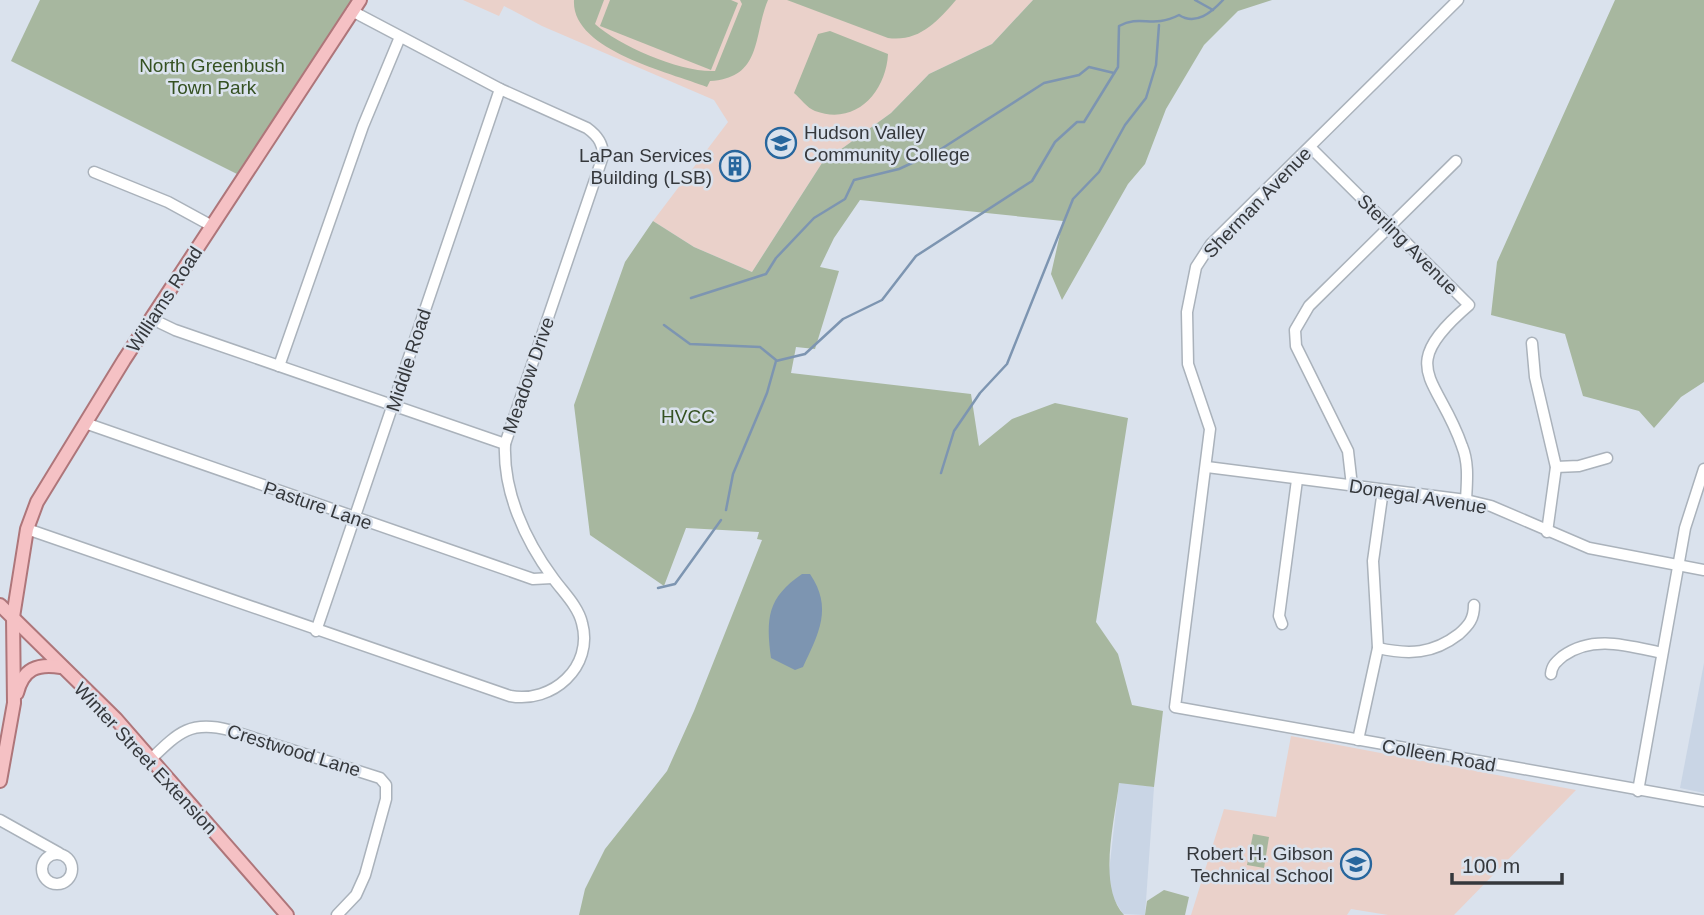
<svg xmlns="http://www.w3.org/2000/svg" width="1704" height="915" viewBox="0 0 1704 915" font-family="Helvetica,sans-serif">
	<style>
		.built { fill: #c9d5e5 }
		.education { fill: #ead1ca }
		.green { fill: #a7b79f }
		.water { fill: #7d95b1 }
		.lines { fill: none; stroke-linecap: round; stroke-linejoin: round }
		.stream { stroke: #7d95b1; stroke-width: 2.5 }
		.minor-casing { stroke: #aab2bb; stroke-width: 13 }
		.major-casing { stroke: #ae767a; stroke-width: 16 }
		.minor { stroke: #fff; stroke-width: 10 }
		.major { stroke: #f5c1c4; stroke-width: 12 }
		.labels { text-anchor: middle; stroke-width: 5; stroke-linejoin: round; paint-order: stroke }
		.park-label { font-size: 19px; fill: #355122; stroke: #dae2ed }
		.poi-label { font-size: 19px; fill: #35383c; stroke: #dae2ed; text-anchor: end }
		.street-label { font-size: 19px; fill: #35383c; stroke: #dae2ed }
	</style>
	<rect width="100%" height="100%" fill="#dae2ed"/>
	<!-- built -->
	<g class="built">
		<path d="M1704 663V793L1680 788Z"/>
		<path d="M1119 782 1154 787 1145 915 1123 914 1112 896 1109 872Z"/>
	</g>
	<!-- education -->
	<g class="education">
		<path d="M463 0H1033L992 44 929 74 891 113 822 163 752 272 694 247 653 221 728 122 714 100 542 26 504 6 499 16Z"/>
		<path d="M1291 736 1576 790 1454 915H1388L1351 909 1347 915H1191L1224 809 1276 817Z"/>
	</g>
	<!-- green -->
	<g class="green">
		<path d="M40 0H352L239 175 11 61Z"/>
		<path d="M574 0H604L595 24C619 46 682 73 715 71L742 4 740 0H768C753 35 763 78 710 81L707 87C669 72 571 50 574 0Z"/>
		<path d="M610 0H731L738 3 711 70 600 26Z"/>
		<path d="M787 0H956C937 22 919 42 888 38Z"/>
		<path d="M1033 0H1272L1238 11 1204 45 1166 109 1145 164 1128 184 1062 300 1051 274 1063 221 860 200 834 238 820 267 839 271 815 349 796 347 791 373 971 394 979 446 1012 419 1055 403 1128 418 1096 622 1118 654 1132 705 1163 711 1154 787 1119 783C1115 820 1097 886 1124 915H579L585 889 605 849 667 771 694 711 762 540 757 539 759 532 686 528 664 586 590 535 574 405 625 262 653 221 694 247 752 272 822 163 891 113 929 74 992 44Z"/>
		<path d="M1615 0H1704V382L1681 397 1654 428 1639 411 1583 396 1565 334 1491 315 1497 262Z"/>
		<path d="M830 31 888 54C886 92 856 126 815 111 807 108 800 98 794 93L818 34Z"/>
		<path d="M1253 834 1269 837 1264 868 1247 865Z"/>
		<path d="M1164 890 1189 897 1185 915H1145L1147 901Z"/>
	</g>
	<!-- water -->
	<path class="water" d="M802 574H810C833 608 819 633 803 667L795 670 771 658C766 618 767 598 802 574Z"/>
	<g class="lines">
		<!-- stream -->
		<g class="stream">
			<path d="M1195 0 1213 10"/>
			<path d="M691 298 766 274 776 258 814 218 845 199 854 180 899 169 938 151 1044 83 1079 75 1089 67 1114 73"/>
			<path d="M664 325 690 344 760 347 776 360"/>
			<path d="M941 473 954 431 980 393 1007 364 1073 199 1099 172 1125 125 1146 98 1156 65 1159 25"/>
			<path d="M726 510 733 474 767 393 776 361 805 354 843 319 882 300 916 256 1032 181 1055 142 1077 122H1084L1118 67 1119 26C1141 14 1152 29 1179 15 1196 26 1212 12 1223 0"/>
			<path d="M658 588 675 584 721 520"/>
		</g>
		<!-- minor casing -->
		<g class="minor-casing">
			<g id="minor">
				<path d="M1458 0 1211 244 1196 267 1187 312 1188 364 1210 429 1175 707 1704 801"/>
				<path d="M1310 147 1469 305C1394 369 1438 376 1462 446 1469 463 1467 481 1466 500"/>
				<path d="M94 172 168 202 212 226"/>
				<path d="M152 319 175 330 505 444"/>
				<path d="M1532 343 1535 377 1556 467 1547 532"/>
				<path d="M279 366 363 126 400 37"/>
				<path d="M85 423 533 579 552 578"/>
				<path d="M1207 467 1466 500 1491 506 1589 548 1704 570"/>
				<path d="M1556 467 1579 466 1607 458"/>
				<path d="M1352 486 1348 451 1296 346 1295 330 1309 306 1456 161"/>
				<path d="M27 529 510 696C552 704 594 667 582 623 578 606 563 592 553 578 525 540 503 492 505 444L602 159C605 145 598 136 587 128L500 89 352 11"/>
				<path d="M1282 624 1279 616 1297 480"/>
				<path d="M316 631 500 89"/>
				<path d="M1378 648C1409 655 1433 654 1459 634 1469 625 1474 619 1474 605"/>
				<path d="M1551 674C1552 665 1556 662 1563 656 1593 634 1629 646 1662 653"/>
				<path d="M1358 740 1378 648 1373 561 1383 490"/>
				<path d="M151 759C178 733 190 720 229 730L380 778 386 785V799L365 875 356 895 337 915"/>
				<path d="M1638 791 1685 528 1704 469"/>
				<path d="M0 820 59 853"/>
				<circle cx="57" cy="869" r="15"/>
			</g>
		</g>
		<!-- major casing -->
		<g class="major-casing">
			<g id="major">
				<path d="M0 605 116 719 287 915"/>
				<path d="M17 693C23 669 37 663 61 667"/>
				<path d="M0 781 14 703 13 617 27 529 37 502 124 360 360 0"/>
			</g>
		</g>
		<!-- minor -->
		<use href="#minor" class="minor"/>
		<!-- major -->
		<use href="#major" class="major"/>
	</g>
	<!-- icons -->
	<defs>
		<g id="university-ring" transform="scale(1.575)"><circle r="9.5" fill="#dae2ed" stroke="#27669d" stroke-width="1.5"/><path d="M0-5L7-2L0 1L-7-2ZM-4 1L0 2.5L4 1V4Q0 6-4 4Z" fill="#27669d"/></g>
		<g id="building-ring" transform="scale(1.575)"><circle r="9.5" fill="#dae2ed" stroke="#27669d" stroke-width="1.5"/><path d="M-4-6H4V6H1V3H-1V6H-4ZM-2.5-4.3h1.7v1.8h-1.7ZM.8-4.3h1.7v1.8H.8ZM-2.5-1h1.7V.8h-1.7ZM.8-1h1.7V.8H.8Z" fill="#27669d"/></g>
		<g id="school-ring" transform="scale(1.575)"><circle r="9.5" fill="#dae2ed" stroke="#27669d" stroke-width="1.5"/><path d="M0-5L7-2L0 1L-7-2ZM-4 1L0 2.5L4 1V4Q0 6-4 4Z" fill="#27669d"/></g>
	</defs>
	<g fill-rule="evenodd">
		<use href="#university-ring" x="781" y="143"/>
		<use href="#building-ring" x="735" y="166"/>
		<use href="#school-ring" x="1356" y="864"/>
	</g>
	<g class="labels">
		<!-- park labels -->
		<g class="park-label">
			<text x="212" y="72">North Greenbush<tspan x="212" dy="22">Town Park</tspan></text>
			<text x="688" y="423">HVCC</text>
		</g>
		<!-- poi labels -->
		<g class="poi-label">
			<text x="804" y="139" text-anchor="start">Hudson Valley<tspan x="804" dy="22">Community College</tspan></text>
			<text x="712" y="162">LaPan Services<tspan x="712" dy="22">Building (LSB)</tspan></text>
			<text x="1333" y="860">Robert H. Gibson<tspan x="1333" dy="22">Technical School</tspan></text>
		</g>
		<!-- street labels -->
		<g class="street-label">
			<text transform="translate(1257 202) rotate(-46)" y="7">Sherman Avenue</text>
			<text transform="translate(1408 244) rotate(45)" y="7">Sterling Avenue</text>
			<text transform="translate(164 299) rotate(-57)" y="7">Williams Road</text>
			<text transform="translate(408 360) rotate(-72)" y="7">Middle Road</text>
			<text transform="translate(528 375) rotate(-71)" y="7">Meadow Drive</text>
			<text transform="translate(1418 496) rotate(9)" y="7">Donegal Avenue</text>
			<text transform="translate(318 505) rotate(19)" y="7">Pasture Lane</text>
			<text transform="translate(294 750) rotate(17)" y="7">Crestwood Lane</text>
			<text transform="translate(1439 755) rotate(10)" y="7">Colleen Road</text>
			<text transform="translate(146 758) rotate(47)" y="7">Winter Street Extension</text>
		</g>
	</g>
	<!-- scale -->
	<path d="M1452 873v10h110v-10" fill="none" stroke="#35383c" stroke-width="3.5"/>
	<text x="1462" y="873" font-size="21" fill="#35383c" stroke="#dae2ed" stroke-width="5" paint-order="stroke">100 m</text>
</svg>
